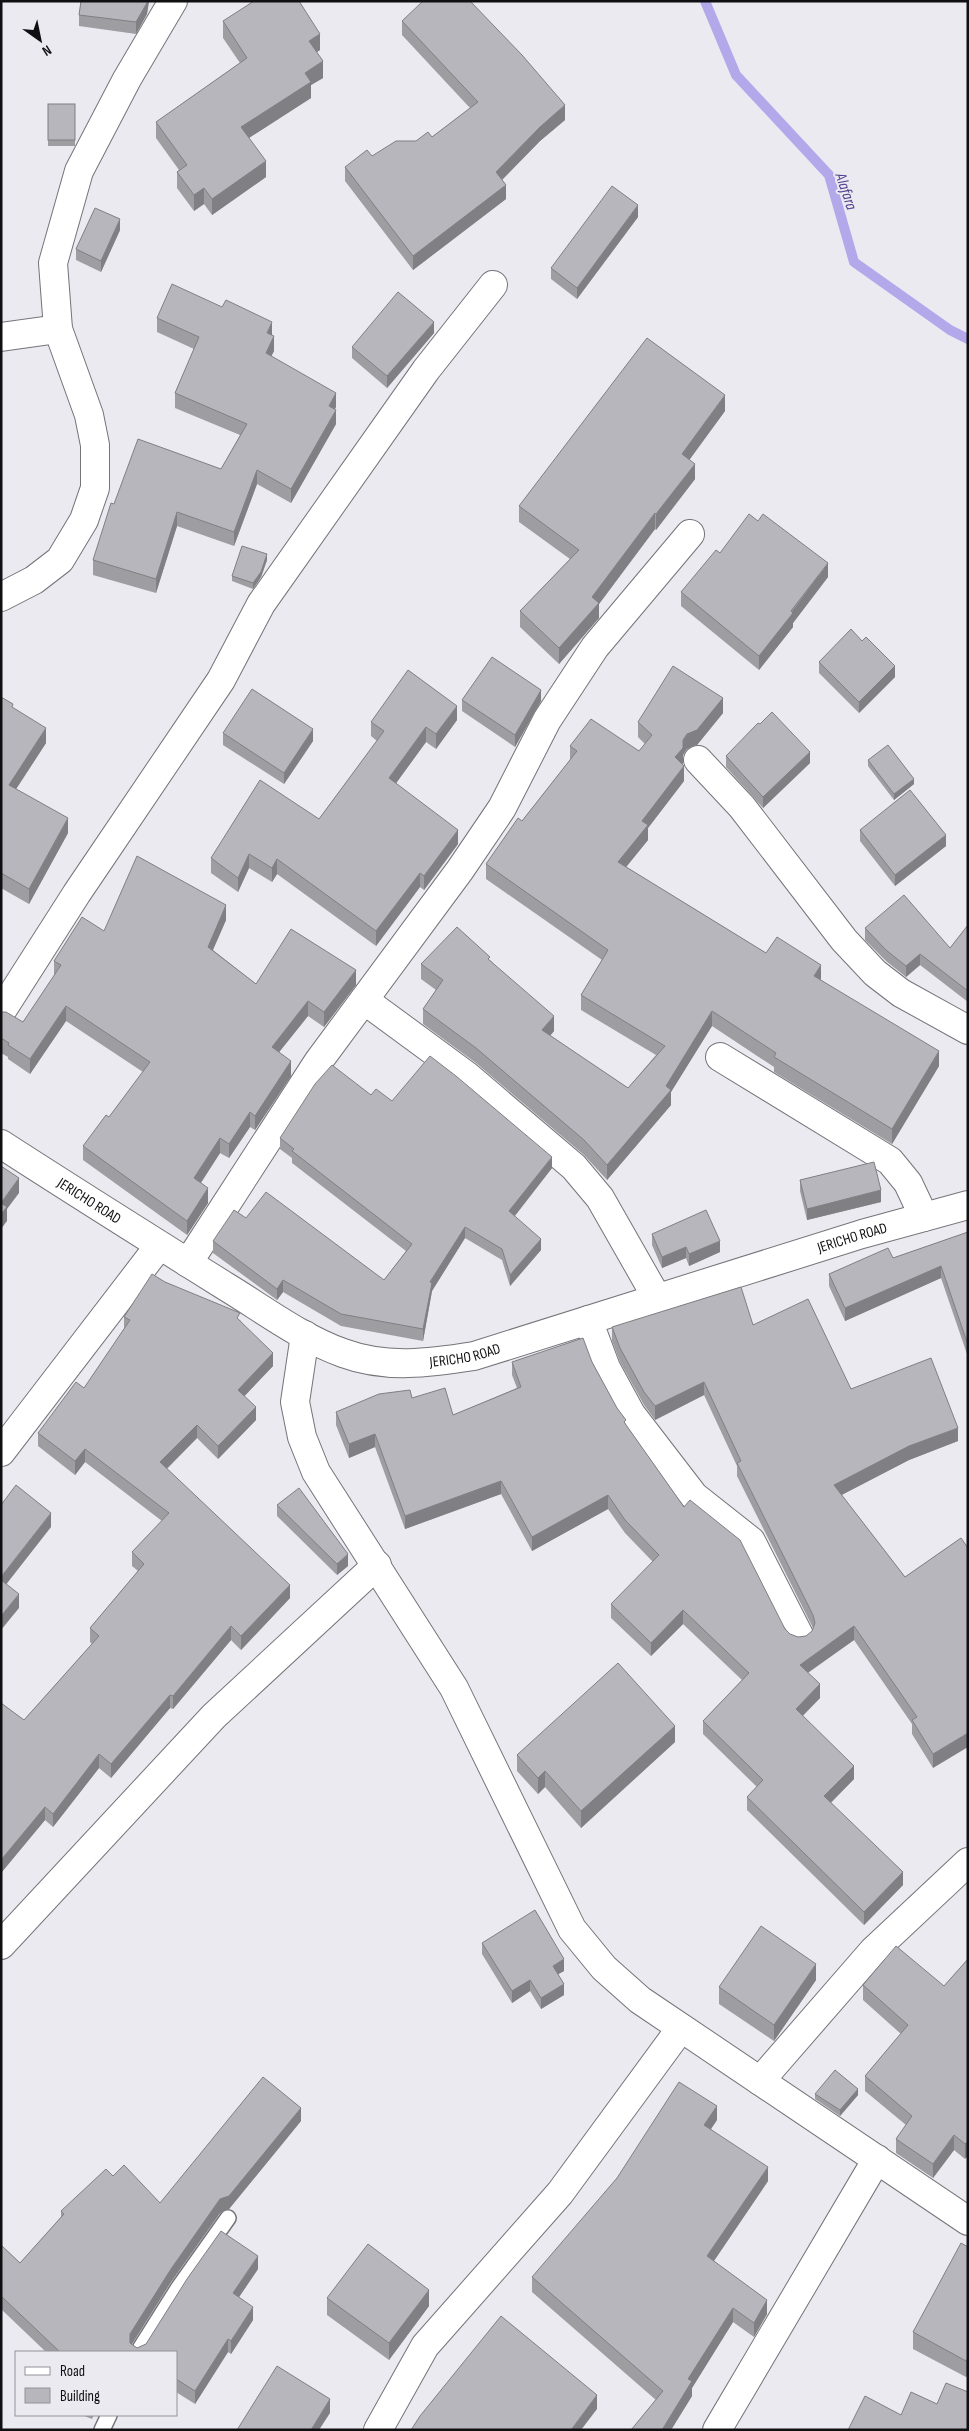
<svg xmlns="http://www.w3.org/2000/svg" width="969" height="2431" viewBox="0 0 969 2431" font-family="'Sofia Sans Condensed',sans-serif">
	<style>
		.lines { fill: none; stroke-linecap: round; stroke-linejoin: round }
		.stream { stroke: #b3a8ea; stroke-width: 10 }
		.service-casing { stroke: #747479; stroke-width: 18 }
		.minor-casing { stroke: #747479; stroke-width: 30 }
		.tertiary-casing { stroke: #747479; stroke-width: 30 }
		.service { stroke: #fff; stroke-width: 15 }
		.minor { stroke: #fff; stroke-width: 28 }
		.tertiary { stroke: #fff; stroke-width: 28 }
		.wall { fill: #9d9da2 }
		.shaded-wall { fill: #807f84 }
		.building { fill: #b7b6bc; stroke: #807f84 }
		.labels { text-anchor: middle; stroke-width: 4; stroke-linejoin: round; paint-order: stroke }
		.street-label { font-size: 15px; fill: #100f11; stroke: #ebeaf1 }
		.water-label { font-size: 16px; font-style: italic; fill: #554290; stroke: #ebeaf1 }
	</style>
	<rect width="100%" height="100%" fill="#ebeaf1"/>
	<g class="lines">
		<!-- stream -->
		<path class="stream" d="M705 1 736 75 829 175 854 262 950 330 968 339"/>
		<!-- service casing -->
		<g class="service-casing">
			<g id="service">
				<path d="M138 2352 179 2287 228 2218"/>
				<path d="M102 2430 109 2415"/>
			</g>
		</g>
		<!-- minor casing -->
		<g class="minor-casing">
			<g id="minor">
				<path d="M1 337 58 329"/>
				<path d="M1 597 34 580 60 560 84 520 95 488V445L89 415 58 329 53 263 79 171 127 79 173 1"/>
				<path d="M698 760 742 807 844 940 875 973 901 993 968 1030"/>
				<path d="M364 1000 466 1075 574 1167 600 1198 657 1298"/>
				<path d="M1 1012 77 893 221 680 261 604 426 370 493 285"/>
				<path d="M720 1057 890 1161 908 1183 924 1217"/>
				<path d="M188 1263 318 1062 460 870 502 808 547 720 595 647 690 534"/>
				<path d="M588 1320 606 1368 631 1414 694 1496 751 1541 799 1635"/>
				<path d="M305 1335 295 1402 302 1437 316 1472 454 1688 572 1929 604 1968 640 2000 968 2221"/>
				<path d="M1 1452 159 1246"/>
				<path d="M1 1945 214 1716 377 1565"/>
				<path d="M760 2081 873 1951 968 1862"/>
				<path d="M378 2430 425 2346 560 2193 681 2028"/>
				<path d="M717 2430 877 2159"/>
			</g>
		</g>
		<!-- tertiary casing -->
		<g class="tertiary-casing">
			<g id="tertiary">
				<path id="s1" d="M1 1144C75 1192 150 1239 225 1286 263 1309 301 1338 343 1353 386 1369 430 1363 474 1356L862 1234 968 1205"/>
			</g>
		</g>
		<!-- service -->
		<use href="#service" class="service"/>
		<!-- minor -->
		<use href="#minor" class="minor"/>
		<!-- tertiary -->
		<use href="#tertiary" class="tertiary"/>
	</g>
	<!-- wall -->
	<g class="wall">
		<path d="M81 1H149L147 14 136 34 79 26V15Z"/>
		<path d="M223 21 320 50 317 52 323 78 311 85V98L249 138 266 177 212 215 204 204 194 211 177 188V172L179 170 156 138V122L240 63 223 38Z"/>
		<path d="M402 21 565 120 540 141 502 180 506 199 413 270 345 181V167L372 156 416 141 432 137 470 108 402 35Z"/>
		<rect x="48" y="104" width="27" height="42"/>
		<path d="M638 217 577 299 551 279V268Z"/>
		<path d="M120 230 101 272 76 260V249Z"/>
		<path d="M157 318 272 335 274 351 271 356 336 407 335 409 336 424 291 503 257 484 234 546 177 526 156 593 93 575V560L221 469 240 435 175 408V393L194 349 157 332Z"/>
		<path d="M434 333 387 388 352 358V347Z"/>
		<path d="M725 411 689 460 695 479 656 530 655 529 599 604V618L559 664 520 627V611L570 559 519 522V506Z"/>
		<path d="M720 553 828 577 793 623V627L759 670 681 606V592Z"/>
		<path d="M267 560 261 577 253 589 232 581V576Z"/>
		<path d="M862 641 895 677 859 713 819 673V662Z"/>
		<path d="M1 697 13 708 46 743 16 789 68 833 29 904 1 888Z"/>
		<path d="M462 700 541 701 515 747 462 711Z"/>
		<path d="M723 713 697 745 687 749 683 755V763L682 764 684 781 648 828V840L626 867 766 953 821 980 939 1066 892 1144 774 1072V1067L712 1026 671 1092V1105L607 1180 584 1155 476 1063 423 1024V1009L436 990 421 979V964L490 960 554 1031 550 1036 628 1088 656 1055 581 1010V995L602 960 486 879V864L522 821 570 760V746L639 751 645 744 638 737V722Z"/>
		<path d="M457 720 436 749 426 742 396 783 458 844 424 890 420 887 376 946 277 874 272 882 249 868 238 892 211 873V858L319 819 377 741 371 736V722Z"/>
		<path d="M760 724 810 763 763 808 726 767V756Z"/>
		<path d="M223 733 313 741 284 784 223 745Z"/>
		<path d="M868 760 914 784 894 800 868 766Z"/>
		<path d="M860 830 946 846 895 886 860 841Z"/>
		<path d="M226 920 213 950 256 984 356 985 324 1027 308 1016 279 1052 291 1076 255 1130 250 1127 229 1158 220 1153 201 1183 208 1203 187 1235 83 1160V1146L109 1117 143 1072 66 1021 30 1074 8 1059V1057L1 1053V1012L23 1022 54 976V961L104 931Z"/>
		<path d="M968 925V1002L920 965 906 977 886 961 865 940V928L950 948Z"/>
		<path d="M371 1095 392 1101 552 1168 515 1216 541 1250 510 1286 502 1260 465 1238 432 1291 423 1341 341 1326 283 1292 277 1300 213 1253V1241L246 1218 384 1280 406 1251 292 1163V1158L280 1149V1138Z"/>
		<path d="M800 1180 881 1202 807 1220 800 1191Z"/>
		<path d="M968 1232V1357L941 1278 845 1321 829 1286V1274L893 1258Z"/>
		<path d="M652 1234 720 1252 689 1266 686 1258 662 1268 652 1245Z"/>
		<path d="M165 1282 240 1320 273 1366 244 1396 256 1420 218 1459 197 1438 167 1469 290 1598 241 1650 231 1640 173 1709 170 1708 111 1778 99 1768 53 1827 45 1820 1 1873V1703L24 1720 92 1644 90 1642V1628L138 1571 132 1566V1552L162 1521 85 1462 75 1475 38 1446V1433L84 1388 124 1329V1317Z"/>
		<path d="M753 1325 851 1389 958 1441 909 1460 841 1495 905 1577 961 1538 933 1768 912 1734V1724L854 1640 808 1673 820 1698 803 1716 854 1779 831 1803 903 1885 864 1925 747 1810V1797L757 1787 703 1734V1721L742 1680 683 1624 651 1656 611 1618V1604L653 1562 625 1533 608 1509 532 1551 501 1494 405 1529 375 1447 349 1458 336 1425V1412L412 1398 453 1415 517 1388 512 1375V1362H592L626 1425 684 1507 790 1634 798 1637 806 1636 812 1631 813 1628 737 1476V1466L704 1395 655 1420 644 1405 620 1362 612 1341V1327Z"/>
		<path d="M277 1505 348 1566 337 1575 277 1516Z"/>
		<path d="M675 1742 581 1828 545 1787 538 1794 517 1771V1755Z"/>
		<path d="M482 1943 564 1971 558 1974 564 1995 541 2009 530 1991 512 2003 482 1954Z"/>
		<path d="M968 1959 965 2159 954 2150 933 2178 896 2153V2139L906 2125 865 2091V2076L901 2034 863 2000V1985L944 1986Z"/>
		<path d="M816 1980 774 2041 719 2004V1987Z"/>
		<path d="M815 2094 858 2095 840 2116 815 2099Z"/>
		<path d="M717 2120 711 2129 768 2181 714 2261 767 2314 754 2337 733 2322 692 2388V2396L671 2430H631L656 2400 532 2292V2277Z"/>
		<path d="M301 2121 229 2209 220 2213 171 2282 132 2344 137 2348 146 2344 258 2269 239 2297 253 2320 231 2354 228 2352 195 2404 176 2392V2352H46L1 2309V2245L20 2263 61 2217V2211L113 2176 160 2203Z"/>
		<path d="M968 2247V2375L966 2377 913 2349V2332Z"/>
		<path d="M327 2298 429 2306 389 2360 327 2315Z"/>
		<path d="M82 2415H94L92 2419Z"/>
	</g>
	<!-- shaded-wall -->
	<g class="shaded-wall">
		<path d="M148 1H149L147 14 136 34V22Z"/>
		<path d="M320 34V50L309 57V41Z"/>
		<path d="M323 61V78L311 85V98L241 143V127L305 73Z"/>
		<path d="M565 105V120L540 141 496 186V172L540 127Z"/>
		<path d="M266 161V177L212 215V199Z"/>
		<path d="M506 185V199L413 270V256Z"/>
		<path d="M204 188V204L194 211V195Z"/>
		<path d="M638 205V217L577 299V288Z"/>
		<path d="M120 219V230L101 272V261Z"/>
		<path d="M272 322V336L267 333Z"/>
		<path d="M434 322V333L387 388V376Z"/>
		<path d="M274 336V351L266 367V353Z"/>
		<path d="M336 393V407L329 420V406Z"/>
		<path d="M725 395V411L682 470V454Z"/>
		<path d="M336 410V424L291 503V489Z"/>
		<path d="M695 464V479L656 530V514Z"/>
		<path d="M257 470V484L234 546V532Z"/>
		<path d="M177 512V526L156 593V579Z"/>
		<path d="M655 513V529L599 604V618L559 664V648L592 597Z"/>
		<path d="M267 554V560L261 577 253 589V583Z"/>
		<path d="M828 563V577L793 623V627L759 670V656Z"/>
		<path d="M895 666V677L859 713V702Z"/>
		<path d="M541 690V701L515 747V735Z"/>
		<path d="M723 698V713L697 745 687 749 683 755V763L675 772V757L687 734Z"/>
		<path d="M457 706V720L436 749V734Z"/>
		<path d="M426 727V742L389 793V778Z"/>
		<path d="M46 728V743L9 800V785Z"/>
		<path d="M313 729V741L284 784V773Z"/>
		<path d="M810 752V763L763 808V797Z"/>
		<path d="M684 766V781L648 828V840L618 877V862L642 821Z"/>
		<path d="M914 779V784L894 800V794Z"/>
		<path d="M68 818V833L29 904V889Z"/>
		<path d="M458 830V844L424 890V876Z"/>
		<path d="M946 835V846L895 886V875Z"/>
		<path d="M249 854V868L238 892V878Z"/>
		<path d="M277 859V874L272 882V868Z"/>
		<path d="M420 873V887L376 946V931Z"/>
		<path d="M226 905V920L208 961V947Z"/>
		<path d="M920 954V965L906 977V966Z"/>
		<path d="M821 965V980L814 976Z"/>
		<path d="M356 970V985L324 1027V1012Z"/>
		<path d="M308 1001V1016L272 1061V1047Z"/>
		<path d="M66 1006V1021L30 1074V1059Z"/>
		<path d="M712 1011V1026L671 1092V1105L607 1180V1165L666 1086Z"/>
		<path d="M554 1016V1031L542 1045V1030Z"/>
		<path d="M939 1051V1066L892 1144V1129Z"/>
		<path d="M291 1061V1076L255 1130V1116Z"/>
		<path d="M250 1112V1127L229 1158V1144Z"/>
		<path d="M220 1138V1153L194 1193V1178Z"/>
		<path d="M552 1157V1168L509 1223V1211Z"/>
		<path d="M19 1178V1193L7 1209V1221L1 1229V1203Z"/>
		<path d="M208 1188V1203L187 1235V1221Z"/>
		<path d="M881 1190V1202L807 1220V1209Z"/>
		<path d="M465 1227V1238L432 1291 423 1341V1329L430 1282Z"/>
		<path d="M541 1239V1250L510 1286V1275Z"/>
		<path d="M720 1241V1252L689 1266V1254Z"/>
		<path d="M686 1247V1258L662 1268V1257Z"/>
		<path d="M941 1266V1278L845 1321V1308Z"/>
		<path d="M283 1280V1292L277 1300V1289Z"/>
		<path d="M273 1353V1366L238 1403V1390Z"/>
		<path d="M704 1382V1395L655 1420V1406Z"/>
		<path d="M256 1407V1420L218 1459V1446Z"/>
		<path d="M197 1425V1438L160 1475V1462Z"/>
		<path d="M958 1428V1441L909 1460 834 1499V1485L909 1446Z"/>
		<path d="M375 1434V1447L349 1458V1444Z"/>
		<path d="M85 1449V1462L75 1475V1461Z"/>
		<path d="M501 1481V1494L405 1529V1516Z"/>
		<path d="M608 1495V1509L532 1551V1537Z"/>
		<path d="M51 1513V1527L1 1591V1577Z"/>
		<path d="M348 1554V1566L337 1575V1564Z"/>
		<path d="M290 1585V1598L241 1650V1636Z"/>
		<path d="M19 1594V1608L1 1630V1616Z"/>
		<path d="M683 1610V1624L651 1656V1643Z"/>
		<path d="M231 1626V1640L173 1709V1696Z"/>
		<path d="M854 1626V1640L800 1678V1665Z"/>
		<path d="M820 1684V1698L796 1722V1709Z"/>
		<path d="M170 1695V1708L111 1778V1764Z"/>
		<path d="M675 1726V1742L581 1828V1811Z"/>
		<path d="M968 1733V1747L933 1768V1754Z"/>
		<path d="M99 1754V1768L53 1827V1814Z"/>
		<path d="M854 1766V1779L824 1809V1796Z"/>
		<path d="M545 1771V1787L538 1794V1778Z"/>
		<path d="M45 1807V1820L1 1873V1860Z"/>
		<path d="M903 1872V1885L864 1925V1912Z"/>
		<path d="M564 1959V1971L553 1977V1966Z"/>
		<path d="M816 1964V1980L774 2041V2025Z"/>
		<path d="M530 1980V1991L512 2003V1991Z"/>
		<path d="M564 1984V1995L541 2009V1998Z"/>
		<path d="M858 2089V2095L840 2116V2110Z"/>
		<path d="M717 2106V2120L704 2139V2125Z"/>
		<path d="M301 2108V2121L229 2209 220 2213 171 2282 130 2347V2352V2334L171 2269 220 2199Z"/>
		<path d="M954 2135V2150L933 2178V2164Z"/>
		<path d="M968 2141V2156L965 2159V2144Z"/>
		<path d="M768 2167V2181L707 2271V2256Z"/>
		<path d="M258 2256V2269L233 2306V2293Z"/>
		<path d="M429 2290V2306L389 2360V2343Z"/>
		<path d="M767 2300V2314L754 2337V2323Z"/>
		<path d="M253 2307V2320L231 2354V2341Z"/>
		<path d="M733 2308V2322L692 2388V2396L671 2430H662L688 2379Z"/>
		<path d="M228 2339V2352L195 2404V2391Z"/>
		<path d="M968 2358V2375L966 2377V2361Z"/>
		<path d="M597 2395V2409L581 2430H571Z"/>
		<path d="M330 2399V2413L319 2430H311Z"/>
	</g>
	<!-- building -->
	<g class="building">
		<path d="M81 1H148L136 22 79 15Z"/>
		<path d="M254 1H299L320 34 309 41 323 61 305 73 311 82 241 127 266 161 212 199 204 188 194 195 177 172 187 165 156 122 247 58 223 21Z"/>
		<path d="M423 1H470L522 55 565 105 540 127 496 172 506 185 413 256 345 167 367 150 372 156 396 141H416L428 132 432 137 478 102 402 21Z"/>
		<rect x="48" y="104" width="27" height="36"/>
		<path d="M612 186 638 205 577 288 551 268Z"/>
		<path d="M95 208 120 219 101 261 76 249Z"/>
		<path d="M172 284 222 307 226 300 272 322 267 333 274 336 266 353 336 393 329 406 336 410 291 489 257 470 234 532 177 512 156 579 93 560 111 503 114 504 138 439 221 469 247 424 175 393 199 337 157 318Z"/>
		<path d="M398 292 434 322 387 376 352 347Z"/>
		<path d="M647 338 725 395 682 454 695 464 656 514 655 513 592 597 599 603 559 648 520 611 579 550 519 506Z"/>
		<path d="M749 514 758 521 763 514 828 563 791 611 793 613 759 656 681 592 716 550 720 553Z"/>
		<path d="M242 546 267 554 261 572 253 583 232 576Z"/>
		<path d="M851 629 862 641 866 637 895 666 859 702 819 662Z"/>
		<path d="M492 657 541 690 515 735 462 700Z"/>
		<path d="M673 666 723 698 697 730 687 734 683 740V748L675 757 684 766 642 821 648 825 618 862 766 953 777 937 821 965 814 976 939 1051 892 1129 774 1057 776 1053 712 1011 666 1086 671 1090 607 1165 584 1140 476 1048 423 1009 443 980 421 964 457 927 490 957 488 959 554 1016 542 1030 628 1088 665 1046 581 995 608 950 486 864 518 818 522 821 577 751 570 746 591 719 639 751 652 735 638 722Z"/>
		<path d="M408 670 457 706 436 734 426 727 389 778 458 830 424 876 420 873 376 931 277 859 272 868 249 854 238 878 211 858 260 780 319 819 384 731 371 722Z"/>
		<path d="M252 689 313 729 284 773 223 733Z"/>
		<path d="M1 697 13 704 12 707 46 728 9 785 68 818 29 889 1 873Z"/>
		<path d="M772 712 810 752 763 797 726 756 758 723 760 724Z"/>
		<path d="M888 745 914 779 894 794 868 760Z"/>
		<path d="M910 790 946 835 895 875 860 830Z"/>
		<path d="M137 856 226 905 208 947 256 984 291 929 356 970 324 1012 308 1001 272 1047 291 1061 255 1116 250 1112 229 1144 220 1138 194 1178 208 1188 187 1221 83 1146 106 1115 109 1117 150 1062 66 1006 30 1059 8 1045 9 1043 1 1038V1012H6L23 1022 61 965 54 961 82 917 104 931Z"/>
		<path d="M904 895 950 948 968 925V991L920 954 906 966 886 950 865 928Z"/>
		<path d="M430 1056 456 1076 552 1157 509 1211 541 1239 510 1275 502 1249 465 1227 430 1282 432 1283 423 1329 341 1314 283 1280 277 1289 213 1241 234 1210 246 1218 266 1192 384 1280 412 1244 292 1151 294 1149 280 1138 315 1084 332 1065 371 1095 376 1089 392 1101Z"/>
		<path d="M874 1162 881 1190 807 1209 800 1180Z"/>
		<path d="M1 1166 19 1178 1 1203Z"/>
		<path d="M1 1203 7 1207 1 1214Z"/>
		<path d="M706 1210 720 1241 689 1254 686 1247 662 1257 652 1234Z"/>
		<path d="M968 1232V1345L941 1266 845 1308 829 1274 888 1248 893 1258Z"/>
		<path d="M152 1274 165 1282 240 1313 237 1318 273 1353 238 1390 256 1407 218 1446 197 1425 160 1462 290 1585 241 1636 231 1626 173 1696 170 1695 111 1764 99 1754 53 1814 45 1807 1 1860V1703L24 1720 99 1636 90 1628 144 1564 132 1552 169 1513 85 1449 75 1461 38 1433 76 1382 84 1388 130 1320 124 1317Z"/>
		<path d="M741 1287 753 1325 808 1299 851 1389 931 1358 958 1428 909 1446 834 1485 905 1577 961 1538 968 1548V1733L933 1754 912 1720 917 1717 854 1626 800 1665 820 1684 796 1709 854 1766 824 1796 903 1872 864 1912 747 1797 763 1780 703 1721 749 1673 683 1610 651 1643 611 1604 659 1555 625 1520 608 1495 532 1537 501 1481 405 1516 375 1434 349 1444 336 1412 379 1394 410 1390 412 1398 445 1388 453 1415 521 1387 512 1362 583 1338 592 1362 617 1408 626 1420 624 1422 684 1507 690 1500 740 1540 785 1629 790 1634 798 1637 806 1636 812 1631 815 1623 813 1615 737 1463 741 1461 704 1382 655 1406 644 1392 620 1348 612 1327Z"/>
		<path d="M16 1485 51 1513 1 1577V1505Z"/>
		<path d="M299 1488 348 1554 337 1564 277 1505Z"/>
		<path d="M1 1580 19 1594 1 1616Z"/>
		<path d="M618 1663 675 1726 581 1811 545 1771 538 1778 517 1755Z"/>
		<path d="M535 1910 564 1959 553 1966 564 1984 541 1998 530 1980 512 1991 482 1943Z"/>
		<path d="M761 1926 816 1964 774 2025 719 1987Z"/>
		<path d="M896 1946 944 1986 968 1959V2141L965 2144 954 2135 933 2164 896 2139 912 2116 865 2076 908 2025 863 1985Z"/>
		<path d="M835 2070 858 2089 840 2110 815 2094Z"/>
		<path d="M263 2077 301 2108 229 2196 220 2199 171 2269 130 2334V2343L137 2348 146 2344 187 2279 221 2231 258 2256 233 2293 253 2307 231 2341 228 2339 195 2391 176 2379V2352H60L1 2296V2245L20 2263 64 2214 61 2211 106 2169 113 2176 124 2165 160 2203Z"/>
		<path d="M679 2082 717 2106 704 2125 768 2167 707 2256 767 2300 754 2323 733 2308 688 2379 692 2381 662 2430H631L663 2391 532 2277 617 2178Z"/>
		<path d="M961 2243 968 2247V2358L966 2361 913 2332Z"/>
		<path d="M368 2244 429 2290 389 2343 327 2298Z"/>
		<path d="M501 2316 597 2395 571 2430H411L420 2416Z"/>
		<path d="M277 2366 330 2399 311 2430H237Z"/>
		<path d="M946 2383 968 2392V2430H848L865 2396 901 2415 911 2392 937 2404Z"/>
	</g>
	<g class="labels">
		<!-- street labels -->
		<g class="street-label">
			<text dy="5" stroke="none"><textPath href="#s1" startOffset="105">JERICHO ROAD</textPath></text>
			<text dy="5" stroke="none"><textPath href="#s1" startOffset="930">JERICHO ROAD</textPath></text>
			<text dy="5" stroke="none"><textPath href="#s1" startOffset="525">JERICHO ROAD</textPath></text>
		</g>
		<!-- water labels -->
		<g class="water-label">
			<text transform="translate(847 191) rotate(71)" y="6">Alafara</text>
		</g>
	</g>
	<!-- border -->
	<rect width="969" height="2431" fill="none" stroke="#100f11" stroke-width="5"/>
	<!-- legend -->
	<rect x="15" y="2351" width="162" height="65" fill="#ebeaf1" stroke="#939297"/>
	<rect x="25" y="2367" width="25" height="8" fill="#ffffff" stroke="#939297"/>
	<text x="60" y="2376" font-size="15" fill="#100f11">Road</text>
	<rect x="25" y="2388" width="25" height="15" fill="#b7b6bc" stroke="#939297"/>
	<text x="60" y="2401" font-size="15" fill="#100f11">Building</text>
	<!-- north arrow -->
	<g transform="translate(40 40) rotate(147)" stroke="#ebeaf1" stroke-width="4" paint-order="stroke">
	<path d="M0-4L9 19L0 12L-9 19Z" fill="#100f11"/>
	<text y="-8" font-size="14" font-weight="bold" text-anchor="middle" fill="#100f11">N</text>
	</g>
</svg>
